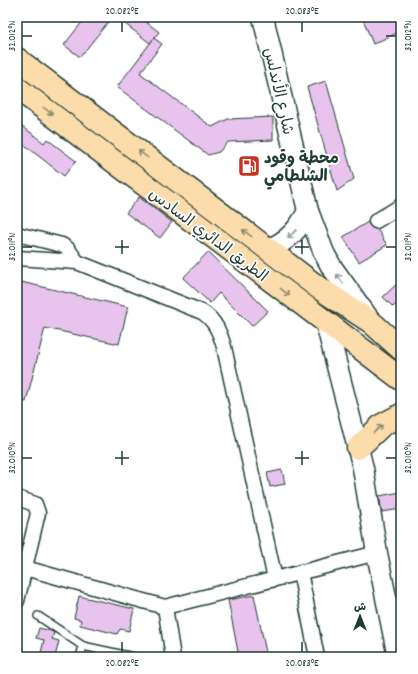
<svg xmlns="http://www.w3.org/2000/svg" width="418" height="674" viewBox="0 0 418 674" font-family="Dekko,'Playpen Sans Arabic',sans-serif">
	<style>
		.building { fill: #e8c3ee; stroke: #1f3d34 }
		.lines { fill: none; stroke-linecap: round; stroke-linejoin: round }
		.lane-casing { stroke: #1f3d34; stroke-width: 10 }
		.street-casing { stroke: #1f3d34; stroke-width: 17 }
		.secondary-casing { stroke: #1f3d34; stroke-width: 23 }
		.highway-casing { stroke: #1f3d34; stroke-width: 25 }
		.lane { stroke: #fff; stroke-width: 7 }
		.street { stroke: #fff; stroke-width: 14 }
		.secondary { stroke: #fff; stroke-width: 20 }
		.highway { stroke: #fddcac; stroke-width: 22 }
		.oneway { stroke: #8e8c70 }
		.oneway2 { stroke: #8f9e9a }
		.ticks { fill: none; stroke: #1f3d34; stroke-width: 1.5 }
		.labels { text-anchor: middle; stroke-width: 3.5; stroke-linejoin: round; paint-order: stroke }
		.street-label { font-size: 16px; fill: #1f3d34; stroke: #fff }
		.poi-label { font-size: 16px; font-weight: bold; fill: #1f3d34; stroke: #fff; text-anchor: start }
		.neatline { fill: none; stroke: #1f3d34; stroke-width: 1.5 }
		.ticks-label { font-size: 10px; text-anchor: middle; fill: #1f3d34 }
	</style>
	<rect width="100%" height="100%" fill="#fff"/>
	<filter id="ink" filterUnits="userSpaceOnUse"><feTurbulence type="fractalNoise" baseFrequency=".025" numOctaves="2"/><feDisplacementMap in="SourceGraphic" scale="8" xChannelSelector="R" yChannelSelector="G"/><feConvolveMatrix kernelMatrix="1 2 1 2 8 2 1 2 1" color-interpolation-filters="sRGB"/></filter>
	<g filter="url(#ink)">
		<!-- building -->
		<g class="building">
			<path d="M86 17H112L80 57 64 45Z"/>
			<path d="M116 17H140L159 32 150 43Z"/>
			<path d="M362 17H401V31L373 44Z"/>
			<path d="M154 38 162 44 140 73 212 127 228 119 273 117V140L228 142 219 152 208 155 117 87Z"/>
			<path d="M326 81 354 179 337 191 307 87Z"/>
			<path d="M17 122 44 143 47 139 76 161 64 176 17 139Z"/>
			<path d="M139 197 172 222 160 238 126 213Z"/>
			<path d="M368 222 372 228 377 229 387 245 359 262 343 237Z"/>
			<path d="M208 252 268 311 252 326 219 293 210 303 183 278Z"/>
			<path d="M401 280V299L393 307 383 297Z"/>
			<path d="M17 281 128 307 119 344 45 328 26 402 17 400Z"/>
			<path d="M282 470 285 484 270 487 267 473Z"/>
			<path d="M401 492V509L382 512 379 496Z"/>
			<path d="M254 595 267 657H239L228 600Z"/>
			<path d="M79 596 134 609 129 631 120 629 117 634 80 625 81 620 74 618Z"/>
			<path d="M39 628 51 631 54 633 52 639 59 641 55 657H40L44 640 36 638Z"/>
		</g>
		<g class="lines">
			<!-- lane casing -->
			<g class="lane-casing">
				<g id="lane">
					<path d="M38 616 83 646 134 657"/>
					<path d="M80 657 83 646"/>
				</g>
			</g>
			<!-- street casing -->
			<g class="street-casing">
				<g id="street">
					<path d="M376 221 401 206"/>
					<path d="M17 234 62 245 68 249 77 262"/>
					<path d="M17 258 77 262 202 312C215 320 220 333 224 347L275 579"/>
					<path d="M17 498 35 504 38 513 17 601"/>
					<path d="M25 568 165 607 377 553"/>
					<path d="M300 572 317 657"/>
					<path d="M165 607 173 657"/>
				</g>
			</g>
			<!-- secondary casing -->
			<g class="secondary-casing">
				<g id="secondary">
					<path d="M263 17 308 211 324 253 331 266 369 319"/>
					<path d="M269 249C288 241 299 229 308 211"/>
					<path d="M326 323 363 468 377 553 398 657"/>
				</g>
			</g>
			<!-- highway casing -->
			<g class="highway-casing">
				<g id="highway">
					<path d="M17 59 319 288 371 322 401 349"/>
					<path d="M17 88 401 379"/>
					<path d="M358 448 382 425 401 415"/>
				</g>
			</g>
			<!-- lane -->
			<use href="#lane" class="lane"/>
			<!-- street -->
			<use href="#street" class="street"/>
			<!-- secondary -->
			<use href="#secondary" class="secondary"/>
			<!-- highway -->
			<use href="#highway" class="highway"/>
		</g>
		<!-- one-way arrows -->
		<defs><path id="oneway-shaft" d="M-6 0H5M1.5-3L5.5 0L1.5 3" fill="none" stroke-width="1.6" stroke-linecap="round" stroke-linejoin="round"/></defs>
		<g class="oneway">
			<use href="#oneway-shaft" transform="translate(48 111) rotate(37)"/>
			<use href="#oneway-shaft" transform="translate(143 154) rotate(-143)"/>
			<use href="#oneway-shaft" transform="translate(247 233) rotate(-143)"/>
			<use href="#oneway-shaft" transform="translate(285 292) rotate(38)"/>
			<use href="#oneway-shaft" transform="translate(378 429) rotate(-41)"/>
		</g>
		<g class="oneway2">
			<use href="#oneway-shaft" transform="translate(292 234) rotate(137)"/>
			<use href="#oneway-shaft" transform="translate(340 279) rotate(-126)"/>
		</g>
	</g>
	<!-- ticks -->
	<path class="ticks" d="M122 22V32M302 22V32M22 36H32M386 36H396M122 240V254M302 240V254M22 247H32M115 247H129M295 247H309M386 247H396M122 451V465M302 451V465M22 458H32M115 458H129M295 458H309M386 458H396M122 642V652M302 642V652"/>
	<!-- icons -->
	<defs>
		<g id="fuel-square" transform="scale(1.15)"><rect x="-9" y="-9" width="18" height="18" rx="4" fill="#c8321e" stroke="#fff"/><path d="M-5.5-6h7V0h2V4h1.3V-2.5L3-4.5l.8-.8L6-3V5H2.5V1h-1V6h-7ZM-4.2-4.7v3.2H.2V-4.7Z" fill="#fff"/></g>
	</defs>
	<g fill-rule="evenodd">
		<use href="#fuel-square" x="249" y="166"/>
	</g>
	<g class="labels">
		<!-- street labels -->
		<g class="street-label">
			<text transform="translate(280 91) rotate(77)" y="6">شارع الأندلس</text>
			<text transform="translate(209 234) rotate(37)" y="6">الطريق الدائري السادس</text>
		</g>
		<!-- poi labels -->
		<g class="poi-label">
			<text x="264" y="163">محطة وقود<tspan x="264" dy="18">الشلطامي</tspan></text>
		</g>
	</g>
	<!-- margin -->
	<rect width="418" height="674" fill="none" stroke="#fff" stroke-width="44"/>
	<!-- north arrow -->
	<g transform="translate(360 616)" stroke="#ffffff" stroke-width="3" paint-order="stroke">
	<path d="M0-3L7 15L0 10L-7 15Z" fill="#1f3d34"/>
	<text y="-6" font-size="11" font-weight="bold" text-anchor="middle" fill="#1f3d34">ش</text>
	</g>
	<rect x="22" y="22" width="374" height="630" class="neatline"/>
	<g class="ticks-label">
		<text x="122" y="14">20.082°E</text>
		<text x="302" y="14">20.083°E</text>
		<text transform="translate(11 36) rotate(-90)" y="4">32.012°N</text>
		<text transform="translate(407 36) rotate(-90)" y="4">32.012°N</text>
		<text transform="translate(11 247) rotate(-90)" y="4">32.011°N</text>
		<text transform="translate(407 247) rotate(-90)" y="4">32.011°N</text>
		<text transform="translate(11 458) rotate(-90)" y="4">32.010°N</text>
		<text transform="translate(407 458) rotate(-90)" y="4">32.010°N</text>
		<text x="122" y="666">20.082°E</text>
		<text x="302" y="666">20.083°E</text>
	</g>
</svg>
